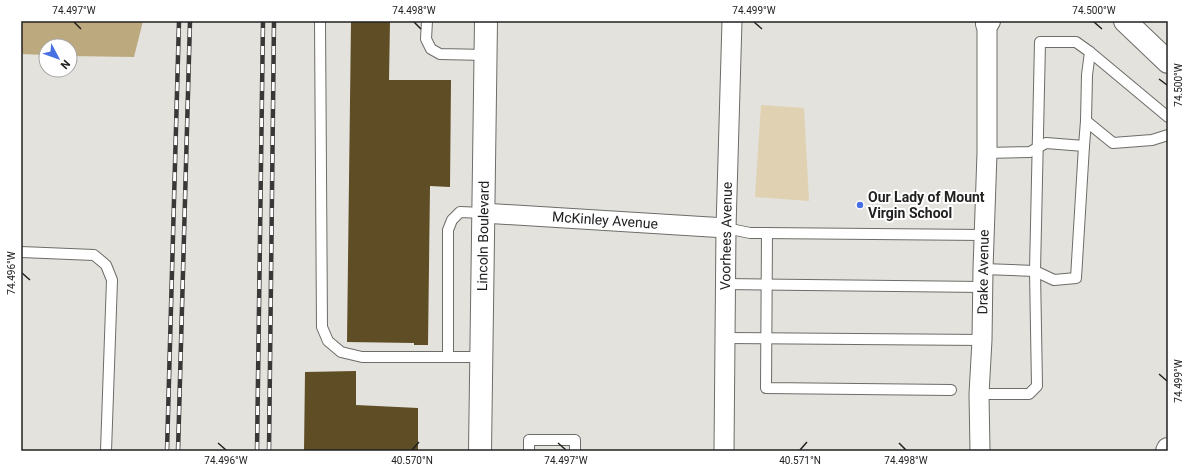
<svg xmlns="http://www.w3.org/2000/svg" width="1189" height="472" viewBox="0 0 1189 472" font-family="Roboto,sans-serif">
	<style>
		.green { fill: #dfd1b1 }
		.forest { fill: #bca97e }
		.building { fill: #5e4d25 }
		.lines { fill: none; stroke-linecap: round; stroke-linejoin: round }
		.lane-casing { stroke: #6e6c68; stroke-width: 12 }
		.street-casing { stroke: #6e6c68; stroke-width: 21 }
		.secondary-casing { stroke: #6e6c68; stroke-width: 24 }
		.lane { stroke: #fff; stroke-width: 10 }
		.street { stroke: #fff; stroke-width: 19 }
		.secondary { stroke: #fff; stroke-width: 22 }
		.rail-casing { stroke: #393836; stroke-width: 4.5 }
		.rail { stroke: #fff; stroke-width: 3; stroke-dasharray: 9; stroke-linecap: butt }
		.ticks { fill: none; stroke: #222120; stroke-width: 1.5 }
		.poi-dot { fill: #476fe2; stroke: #fff; stroke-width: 1.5 }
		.labels { text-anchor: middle; stroke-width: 4; stroke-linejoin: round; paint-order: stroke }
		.poi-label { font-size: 14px; font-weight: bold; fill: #222120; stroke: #fff; text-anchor: start }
		.street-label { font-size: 14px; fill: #222120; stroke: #fff }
		.neatline { fill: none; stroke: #222120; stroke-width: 1.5 }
		.ticks-label { font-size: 10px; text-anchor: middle; fill: #222120 }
	</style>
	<rect width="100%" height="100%" fill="#e4e2dd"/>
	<!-- green -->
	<path class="green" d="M761 105 804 108 809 201 755 197Z"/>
	<!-- forest -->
	<path class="forest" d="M21 21H143L134 57 70 56V46H46V55L21 54Z"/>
	<!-- building -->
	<g class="building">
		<path d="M351 21H390L389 80H451L450 187 430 186 428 345H414V343L347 342Z"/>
		<path d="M356 371V405L418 408V451H304L305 372Z"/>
	</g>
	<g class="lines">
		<!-- lane casing -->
		<g class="lane-casing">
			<g id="lane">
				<path d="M320 21 322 327 328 341 341 352 362 357H481"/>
				<path d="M427 21 426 39 431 49 440 54 486 55"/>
				<path d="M1086 121 1087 75 1090 52"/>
				<path d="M987 153 1030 152 1046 143 1084 146 1086 121 1113 143 1152 140 1168 135"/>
				<path d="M726 228 750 233 984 235"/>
				<path d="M767 233 766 388 951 390"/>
				<path d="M21 252 94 255 106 265 112 280 106 451"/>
				<path d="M983 269 1035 271 1054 280 1076 278 1084 146"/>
				<path d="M725 284 983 287"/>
				<path d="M725 338 982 340"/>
				<path d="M448 357V230L452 220 460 212 483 213"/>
				<path d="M979 394H1029L1037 386 1035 271 1040 42H1076L1090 52 1168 117"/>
				<path d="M529 451V440H575V451"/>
			</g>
		</g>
		<!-- street casing -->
		<g class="street-casing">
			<g id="street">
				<path d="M483 213 726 228"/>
				<path d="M724 451 726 228 732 21"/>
				<path d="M980 451 979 394 982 340 983 269 987 153V21"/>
			</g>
		</g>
		<!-- secondary casing -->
		<g class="secondary-casing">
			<g id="secondary">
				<path d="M1125 21 1168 62"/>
				<path d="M987 24 989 21"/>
				<path d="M480 451 486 21"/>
				<path d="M1167 451 1168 449"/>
			</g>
		</g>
		<!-- lane -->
		<use href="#lane" class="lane"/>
		<!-- street -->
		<use href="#street" class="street"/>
		<!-- secondary -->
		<use href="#secondary" class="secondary"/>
		<!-- rail casing -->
		<g class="rail-casing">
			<g id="rail">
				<path d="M167 451 179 21"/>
				<path d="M178 451 190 21"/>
				<path d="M257 451 263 21"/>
				<path d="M269 451 274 21"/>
			</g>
		</g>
		<!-- rail -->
		<use href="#rail" class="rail"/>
	</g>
	<!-- ticks -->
	<path class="ticks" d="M74 22 81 29M414 22 421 29M754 22 762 29M1094 22 1102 29M1159 79 1167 85M22 273 30 280M1159 374 1167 381M218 443 226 450M558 443 566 450M899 443 906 450M412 450 419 442M800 450 807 442"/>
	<!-- markers -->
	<circle class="poi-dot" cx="860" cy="205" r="4"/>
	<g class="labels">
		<!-- poi labels -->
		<g class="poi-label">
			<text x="868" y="202">Our Lady of Mount<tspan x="868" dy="16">Virgin School</tspan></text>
		</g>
		<!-- street labels -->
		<g class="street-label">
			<text transform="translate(605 220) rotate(4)" y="5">McKinley Avenue</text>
			<text transform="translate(483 236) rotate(-89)" y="5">Lincoln Boulevard</text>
			<text transform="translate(726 236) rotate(-89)" y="5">Voorhees Avenue</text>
			<text transform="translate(983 272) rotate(-89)" y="5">Drake Avenue</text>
		</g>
	</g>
	<!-- border -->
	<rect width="1189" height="472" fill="none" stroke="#ffffff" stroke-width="44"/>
	<!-- north arrow -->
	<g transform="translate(58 58) rotate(131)"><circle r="19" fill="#ffffff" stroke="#a7a6a6"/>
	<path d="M0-3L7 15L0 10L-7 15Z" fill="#476fe2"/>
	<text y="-6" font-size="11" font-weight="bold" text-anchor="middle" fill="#222120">N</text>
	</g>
	<rect x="22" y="22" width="1145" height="428" class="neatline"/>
	<g class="ticks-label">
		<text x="74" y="14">74.497°W</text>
		<text x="414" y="14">74.498°W</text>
		<text x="754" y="14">74.499°W</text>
		<text x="1094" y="14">74.500°W</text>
		<text transform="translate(1178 85) rotate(-90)" y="4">74.500°W</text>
		<text transform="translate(11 273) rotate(-90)" y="4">74.496°W</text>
		<text transform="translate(1178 381) rotate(-90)" y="4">74.499°W</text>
		<text x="226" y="464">74.496°W</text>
		<text x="412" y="464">40.570°N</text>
		<text x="566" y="464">74.497°W</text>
		<text x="800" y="464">40.571°N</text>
		<text x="906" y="464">74.498°W</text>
	</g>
</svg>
